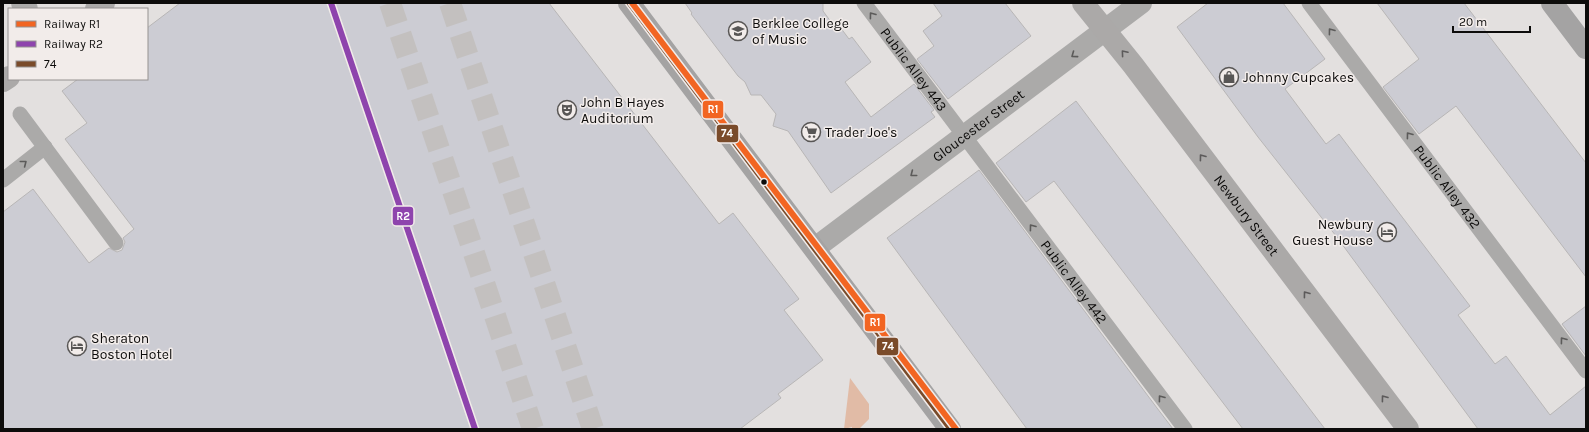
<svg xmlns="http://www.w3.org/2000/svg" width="1589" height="432" viewBox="0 0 1589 432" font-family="Karla,sans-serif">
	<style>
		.green { fill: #e1bba6 }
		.building { fill: #ccccd3; stroke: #b8b6b6 }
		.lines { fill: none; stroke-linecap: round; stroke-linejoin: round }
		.highway-tunnel { stroke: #c3c0bf; stroke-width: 22; stroke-dasharray: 22 11; stroke-linecap: butt }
		.lane { stroke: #abaaa9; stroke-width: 15 }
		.street { stroke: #abaaa9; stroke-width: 22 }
		.secondary { stroke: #aba9a8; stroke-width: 22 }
		.primary { stroke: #a4a3a3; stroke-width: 22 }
		.bus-1-casing { stroke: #f2ecea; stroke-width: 8 }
		.bus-1 { stroke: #7a4b2a; stroke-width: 5 }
		.rail-1-casing { stroke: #f2ecea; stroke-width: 9 }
		.rail-2-casing { stroke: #f2ecea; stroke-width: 9 }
		.rail-1 { stroke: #f26522; stroke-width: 6 }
		.rail-2 { stroke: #8e44ad; stroke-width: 6 }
		.oneway { stroke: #5c5b5a }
		.oneway2 { stroke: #5c5a5a }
		.bus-dot { fill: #0d0c0b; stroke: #f2ecea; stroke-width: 1.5 }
		.labels { text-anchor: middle; stroke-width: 3; stroke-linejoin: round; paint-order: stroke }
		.poi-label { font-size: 14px; fill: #0d0c0b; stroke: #f2ecea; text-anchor: start }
		.street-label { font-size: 14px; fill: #0d0c0b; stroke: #f2ecea }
		.line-badge { stroke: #f2ecea; stroke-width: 1.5 }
		.badge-label { font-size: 11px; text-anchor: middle; font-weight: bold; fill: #fff }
	</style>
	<rect width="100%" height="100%" fill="#e3e0df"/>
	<!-- green -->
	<path class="green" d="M850 378 869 404V419L859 429H852V427L844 429Z"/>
	<!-- building -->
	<g class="building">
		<path d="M180 3H549L719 224 733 213 799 299 784 310 823 360 778 394 781 398 740 429H3V212L33 189 89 263 109 248 117 252 122 250 125 242 123 238 134 229 65 139 87 123 62 91 78 79H147V28Z"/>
		<path d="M685 3H823V11L834 26 840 27 849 39 852 37 871 62 845 82 871 117 914 84 934 110 931 112 935 117 831 193 788 131 773 126 776 114 761 95H751L745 82 738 76 691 14 692 13Z"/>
		<path d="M933 3H1005L1031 36 948 99 917 59 934 46 923 31 942 16Z"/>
		<path d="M1208 3H1283L1325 59 1285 89 1326 144 1339 134 1361 163 1470 306 1458 315 1495 364 1506 356 1550 415 1586 386V429H1478L1336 236 1258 137 1177 27Z"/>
		<path d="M1377 3H1464L1586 163V277L1456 106 1419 134 1383 87 1419 59Z"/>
		<path d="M1076 101 1122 162 1325 429H1243L1054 181 1026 202 996 163Z"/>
		<path d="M979 170 1157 408 1173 429H1027L887 238Z"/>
		<path d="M1586 306V356L1562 324Z"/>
	</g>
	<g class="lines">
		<!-- highway-tunnel -->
		<g class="highway-tunnel">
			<path d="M390 3 533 429"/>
			<path d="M450 3 593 429"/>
		</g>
		<!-- lane -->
		<g class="lane">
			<path id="s1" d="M864 3 1185 429"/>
			<path id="s2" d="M1309 3 1586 371"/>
			<path d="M20 114 116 243"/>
			<path d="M3 180 45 147"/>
		</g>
		<!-- street -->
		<g class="street">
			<path d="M22 3 27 9"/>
			<path id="s3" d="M815 248 1141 3"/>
		</g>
		<!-- secondary -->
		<g class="secondary">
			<path id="s4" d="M1083 3 1133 65 1408 429"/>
			<path d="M96 9 104 3"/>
			<path d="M3 81 9 77"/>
		</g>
		<!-- primary -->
		<g class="primary">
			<path d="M629 3 950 429"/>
			<path d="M1552 3 1586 48"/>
		</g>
		<!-- bus-1 casing -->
		<g class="bus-1-casing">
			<path id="bus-1" d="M629 3 950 429"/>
		</g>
		<!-- bus-1 -->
		<use href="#bus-1" class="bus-1"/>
		<!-- rail-1 casing -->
		<g class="rail-1-casing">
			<path id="rail-1" d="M632 3 956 429"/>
		</g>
		<!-- rail-2 casing -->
		<g class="rail-2-casing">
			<path id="rail-2" d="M331 3 475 429"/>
		</g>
		<!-- rail-1 -->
		<use href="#rail-1" class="rail-1"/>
		<!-- rail-2 -->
		<use href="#rail-2" class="rail-2"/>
	</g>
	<!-- one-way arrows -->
	<defs><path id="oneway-chevron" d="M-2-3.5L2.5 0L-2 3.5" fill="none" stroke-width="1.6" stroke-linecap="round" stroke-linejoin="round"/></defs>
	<g class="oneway">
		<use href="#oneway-chevron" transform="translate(872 15) rotate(-127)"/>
		<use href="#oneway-chevron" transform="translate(1331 31) rotate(-127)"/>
		<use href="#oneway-chevron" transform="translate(1074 55) rotate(144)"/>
		<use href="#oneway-chevron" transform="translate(1409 135) rotate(-127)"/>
		<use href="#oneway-chevron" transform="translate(24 163) rotate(-38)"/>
		<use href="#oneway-chevron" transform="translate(913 174) rotate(142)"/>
		<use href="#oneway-chevron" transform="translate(1032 227) rotate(-127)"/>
		<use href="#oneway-chevron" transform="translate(1563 340) rotate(-127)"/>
		<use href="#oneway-chevron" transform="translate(1161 398) rotate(-127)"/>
	</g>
	<g class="oneway2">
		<use href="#oneway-chevron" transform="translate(1124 53) rotate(-130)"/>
		<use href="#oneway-chevron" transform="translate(1202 157) rotate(-127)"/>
		<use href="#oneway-chevron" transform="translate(1306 294) rotate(-127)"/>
		<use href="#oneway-chevron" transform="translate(1384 398) rotate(-127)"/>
	</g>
	<!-- icons -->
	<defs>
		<g id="university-ring" transform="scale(1)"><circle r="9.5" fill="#f2ecea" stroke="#585655" stroke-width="1.5"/><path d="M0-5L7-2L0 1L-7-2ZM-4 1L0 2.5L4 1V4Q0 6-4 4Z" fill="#585655"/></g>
		<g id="shop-ring" transform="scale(1)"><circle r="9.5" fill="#f2ecea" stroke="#585655" stroke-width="1.5"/><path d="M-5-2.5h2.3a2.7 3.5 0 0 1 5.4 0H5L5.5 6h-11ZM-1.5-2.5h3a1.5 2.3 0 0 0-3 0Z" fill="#585655"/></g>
		<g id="theatre-ring" transform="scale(1)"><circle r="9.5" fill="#f2ecea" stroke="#585655" stroke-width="1.5"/><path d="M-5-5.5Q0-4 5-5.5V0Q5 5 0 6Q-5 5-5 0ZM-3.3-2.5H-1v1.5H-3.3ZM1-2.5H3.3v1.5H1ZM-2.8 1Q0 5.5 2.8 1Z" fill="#585655"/></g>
		<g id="supermarket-ring" transform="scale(1)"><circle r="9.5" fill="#f2ecea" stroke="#585655" stroke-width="1.5"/><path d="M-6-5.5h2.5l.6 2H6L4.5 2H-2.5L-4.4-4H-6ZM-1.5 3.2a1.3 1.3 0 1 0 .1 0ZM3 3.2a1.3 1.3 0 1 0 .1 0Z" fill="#585655"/></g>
		<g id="hotel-ring" transform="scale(1)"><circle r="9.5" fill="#f2ecea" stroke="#585655" stroke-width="1.5"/><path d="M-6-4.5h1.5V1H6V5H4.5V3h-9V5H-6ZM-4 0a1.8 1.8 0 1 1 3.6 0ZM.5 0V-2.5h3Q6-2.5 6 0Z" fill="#585655"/></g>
	</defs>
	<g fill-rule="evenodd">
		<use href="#university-ring" x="738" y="31"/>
		<use href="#shop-ring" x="1229" y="77"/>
		<use href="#theatre-ring" x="567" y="110"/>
		<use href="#supermarket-ring" x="811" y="132"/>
		<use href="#hotel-ring" x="1387" y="232"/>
		<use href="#hotel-ring" x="77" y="346"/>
	</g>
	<!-- markers -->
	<circle class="bus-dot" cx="764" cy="182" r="3.5"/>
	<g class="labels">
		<!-- poi labels -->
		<g class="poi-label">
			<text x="752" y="28">Berklee College<tspan x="752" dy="16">of Music</tspan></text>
			<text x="1243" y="82">Johnny Cupcakes</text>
			<text x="581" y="107">John B Hayes<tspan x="581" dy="16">Auditorium</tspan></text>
			<text x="825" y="137">Trader Joe's</text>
			<text x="1373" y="229" text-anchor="end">Newbury<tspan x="1373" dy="16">Guest House</tspan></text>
			<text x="91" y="343">Sheraton<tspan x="91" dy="16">Boston Hotel</tspan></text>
		</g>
		<!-- street labels -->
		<g class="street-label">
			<text dy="5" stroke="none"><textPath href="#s1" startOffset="83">Public Alley 443</textPath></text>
			<text dy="5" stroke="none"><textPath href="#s3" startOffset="204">Gloucester Street</textPath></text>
			<text dy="5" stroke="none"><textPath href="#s2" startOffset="230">Public Alley 432</textPath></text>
			<text dy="5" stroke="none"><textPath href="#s4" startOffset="268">Newbury Street</textPath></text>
			<text dy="5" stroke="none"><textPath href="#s1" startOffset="349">Public Alley 442</textPath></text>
		</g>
	</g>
	<g class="line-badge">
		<rect x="702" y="100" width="22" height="19" rx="4" fill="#f26522"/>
		<rect x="716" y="124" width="23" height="19" rx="4" fill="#7a4b2a"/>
		<rect x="392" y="206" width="22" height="20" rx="4" fill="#8e44ad"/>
		<rect x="864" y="313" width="22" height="19" rx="4" fill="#f26522"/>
		<rect x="876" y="337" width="23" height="19" rx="4" fill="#7a4b2a"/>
	</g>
	<g class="badge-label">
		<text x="713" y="113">R1</text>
		<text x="727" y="137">74</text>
		<text x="403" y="220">R2</text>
		<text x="875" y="326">R1</text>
		<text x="888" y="350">74</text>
	</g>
	<!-- border -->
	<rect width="1589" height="432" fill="none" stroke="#0d0c0b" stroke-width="8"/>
	<!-- legend -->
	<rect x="8" y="8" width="140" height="72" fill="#f2ecea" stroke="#969291"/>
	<rect x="16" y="21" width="20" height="6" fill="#f26522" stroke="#969291"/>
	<text x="44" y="28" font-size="12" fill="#0d0c0b">Railway R1</text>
	<rect x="16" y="41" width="20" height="6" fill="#8e44ad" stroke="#969291"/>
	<text x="44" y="48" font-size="12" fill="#0d0c0b">Railway R2</text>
	<rect x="16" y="61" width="20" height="6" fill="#7a4b2a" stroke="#969291"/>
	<text x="44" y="68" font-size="12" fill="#0d0c0b">74</text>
	<!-- scale -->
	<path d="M1453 26v6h77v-6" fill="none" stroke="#0d0c0b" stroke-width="2"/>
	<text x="1459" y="26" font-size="12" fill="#0d0c0b" stroke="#f2ecea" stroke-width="3" paint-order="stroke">20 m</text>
</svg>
